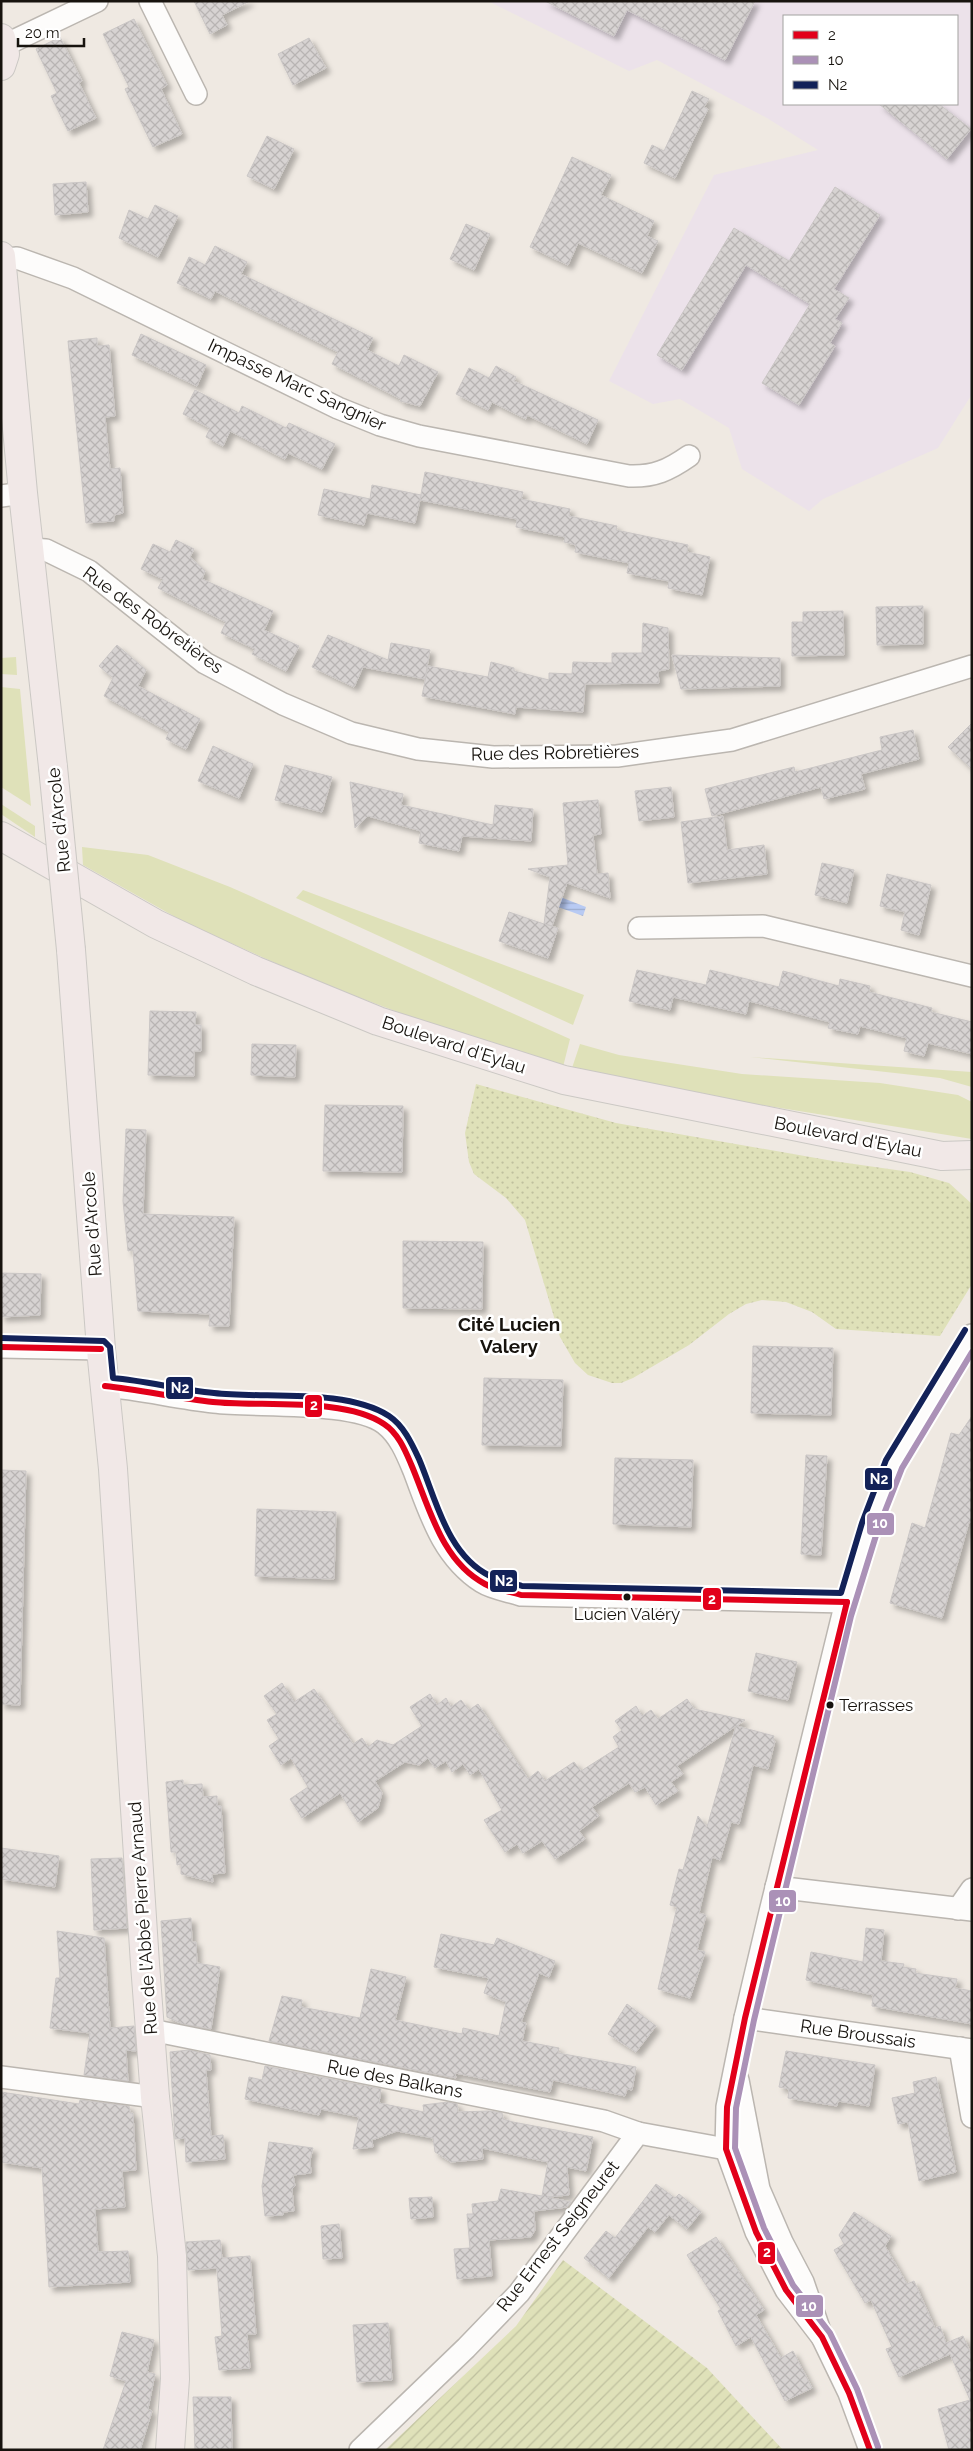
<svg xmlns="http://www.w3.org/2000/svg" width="973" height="2451" viewBox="0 0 973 2451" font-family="Raleway,sans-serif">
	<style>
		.education { fill: #ece2ea; fill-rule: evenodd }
		.grass { fill: #dfe1b9 }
		.park { fill: url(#park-dots) }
		.garden { fill: url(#garden-furrows) }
		.water { fill: url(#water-rules) }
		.building { fill: url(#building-cross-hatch); stroke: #cac6c5; filter: url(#shadow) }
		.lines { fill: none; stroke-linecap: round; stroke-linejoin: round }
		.minor-casing { stroke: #bbb6b0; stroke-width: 24 }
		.major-casing { stroke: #cbc8c4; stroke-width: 30 }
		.minor { stroke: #fdfcfb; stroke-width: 21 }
		.major { stroke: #f1e8e7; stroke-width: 28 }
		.major-bridge-casing { stroke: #cbc8c4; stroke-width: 30; stroke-linecap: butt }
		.major-bridge { stroke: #f1e8e7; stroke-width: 28 }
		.bus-1-casing { stroke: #fff; stroke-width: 10 }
		.bus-2-casing { stroke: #fff; stroke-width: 10 }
		.bus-3-casing { stroke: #fff; stroke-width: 10 }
		.bus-1 { stroke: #e2001a; stroke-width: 6 }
		.bus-2 { stroke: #ab91b7; stroke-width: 6 }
		.bus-3 { stroke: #132258; stroke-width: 6 }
		.bus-dot { fill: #17130e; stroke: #fff; stroke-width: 2 }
		.labels { text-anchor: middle; stroke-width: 5; stroke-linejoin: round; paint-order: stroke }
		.bus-label { font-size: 17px; fill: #17130e; stroke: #fff }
		.street-label { font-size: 18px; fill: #17130e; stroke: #fff }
		.neighbourhood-label { font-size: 19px; font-weight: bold; fill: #17130e; stroke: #fff }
		.line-badge { stroke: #fff; stroke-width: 2 }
		.badge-label { font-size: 14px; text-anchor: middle; font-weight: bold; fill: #fff }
	</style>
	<defs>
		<pattern id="park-dots" width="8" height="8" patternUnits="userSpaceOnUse" patternTransform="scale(1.25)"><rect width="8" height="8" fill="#dfe1b9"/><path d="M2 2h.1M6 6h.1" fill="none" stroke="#bfc09e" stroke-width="1.8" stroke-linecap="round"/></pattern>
		<pattern id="garden-furrows" width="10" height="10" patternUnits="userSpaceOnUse" patternTransform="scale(1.25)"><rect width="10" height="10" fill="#dfe1b9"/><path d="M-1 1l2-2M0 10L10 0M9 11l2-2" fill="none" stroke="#bfc09e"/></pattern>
		<pattern id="water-rules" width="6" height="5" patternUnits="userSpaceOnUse" patternTransform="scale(1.25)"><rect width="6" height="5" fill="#b8caf3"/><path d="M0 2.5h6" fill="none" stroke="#9dadcf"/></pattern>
		<pattern id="building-cross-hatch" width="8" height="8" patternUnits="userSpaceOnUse" patternTransform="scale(1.25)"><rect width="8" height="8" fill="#d7d3d2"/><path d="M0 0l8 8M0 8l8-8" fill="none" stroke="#b8b4b3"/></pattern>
		<filter id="shadow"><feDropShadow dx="4.5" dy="4.5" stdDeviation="2.5" flood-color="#0004"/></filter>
	</defs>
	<rect width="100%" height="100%" fill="#efe9e2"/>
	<!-- education -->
	<path class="education" d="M488 1H972V394L938 448 823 499 809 511 742 469 729 428 680 399 653 404 609 381 714 175 818 150 767 118 657 60 629 71ZM784 16H957V104H784Z"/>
	<!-- grass -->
	<g class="grass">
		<path d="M16 657 17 675 1 674V658Z"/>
		<path d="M1 687 20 689 31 806 1 787Z"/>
		<path d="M1 804 35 826V837L1 814Z"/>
		<path d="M82 847 148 855 230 887 570 1039 563 1067 459 1035 318 982 186 923 83 865Z"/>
		<path d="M303 890 584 995 573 1025 296 898Z"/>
		<path d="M580 1044 619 1055 742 1074 880 1083 958 1095 972 1102V1139L706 1096 572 1068Z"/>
		<path d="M750 1057 972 1072V1087L940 1078Z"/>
	</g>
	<!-- park -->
	<path class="park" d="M476 1084 616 1123 833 1161 910 1172 949 1183 972 1204V1284L940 1336 836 1329 812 1312 786 1302 762 1300 746 1304 729 1314 689 1345 633 1378 621 1383H612L588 1375 575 1363 560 1337 525 1220 506 1198 474 1174 469 1162 465 1133Z"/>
	<!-- garden -->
	<path class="garden" d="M563 2260 707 2368 783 2450H385L516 2326Z"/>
	<!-- water -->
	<path class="water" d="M550 893 586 907 583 916 547 903Z"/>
	<!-- building -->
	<g class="building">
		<path d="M194 1H250L222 15 227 25 210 34Z"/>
		<path d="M545 1H755L725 60 627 10 614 36Z"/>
		<path d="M134 19 167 85 161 89 182 134 153 147 125 89 129 87 103 34Z"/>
		<path d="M60 37 82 81 79 83 96 118 68 131 51 96 57 93 36 49Z"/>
		<path d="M309 38 326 68 293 85 278 54Z"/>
		<path d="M692 91 709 99 704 107 708 109 675 178 644 163 652 145 664 151Z"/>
		<path d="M879 104H939L971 129 947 159Z"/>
		<path d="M267 136 294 149 274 189 247 176Z"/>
		<path d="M572 157 611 175 601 195 654 221 647 236 658 241 642 273 578 243 568 265 530 247Z"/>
		<path d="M86 182 88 212 55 215 53 184Z"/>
		<path d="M835 187 880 215 834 289 849 298 835 319 842 323 830 343 835 346 799 405 762 383 810 304 746 265 682 370 657 355 734 228 789 261Z"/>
		<path d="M155 205 178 216 158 257 119 238 129 210 148 219Z"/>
		<path d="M466 224 490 234 474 270 450 259Z"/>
		<path d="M215 246 247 262 241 274 373 338 367 350 399 366 404 355 438 372 420 406 400 401 401 399 332 364 338 352 215 291 211 299 177 283 189 257 205 265Z"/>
		<path d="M141 334 206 365 197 386 132 355Z"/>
		<path d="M97 338V346L109 345 115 416 105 417 110 469 120 468 123 513 114 515V521L86 523 68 341Z"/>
		<path d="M496 366 516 377 514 381 598 420 587 444 527 415 526 419 492 402 488 410 456 394 469 368 489 378Z"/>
		<path d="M195 390 239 413 242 406 286 428 289 423 335 444 322 469 288 453 285 459 230 431 223 446 206 437 210 428 183 414Z"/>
		<path d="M425 472 523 492 521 499 570 509 569 516 617 526 616 530 688 545 687 552 710 557 702 595 668 588 669 581 627 573 629 563 575 552 576 545 564 542 565 537 516 527 517 519 420 500Z"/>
		<path d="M372 485 421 495 415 523 367 513 364 525 318 515 324 489 370 499Z"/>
		<path d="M176 540 194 549 190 557 205 571 202 579 273 611 264 630 299 646 286 671 252 654 255 649 221 633 226 622 158 588 163 579 141 569 153 544 170 552Z"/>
		<path d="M923 606V644L877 645 876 607Z"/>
		<path d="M843 611 844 655 792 656V622H803V612Z"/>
		<path d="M643 623 668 628 669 669 658 671 659 683 585 684 583 712 516 707 515 714 422 696 428 666 488 677 491 662 514 668V671L549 680V673L572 674 573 662 612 663V653H642Z"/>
		<path d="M328 635 388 660 391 643 430 650 425 679 363 667 354 687 312 667Z"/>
		<path d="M117 645 146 670 138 686 200 719 186 749 166 739 169 732 104 696 113 678 99 666Z"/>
		<path d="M672 655 780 658V686L681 689Z"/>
		<path d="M972 723V769L948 747Z"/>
		<path d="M913 730 919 759 861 774 865 789 824 799 821 787 712 816 705 789 794 767 795 772 882 750 880 737Z"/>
		<path d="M213 746 253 764 239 798 198 781Z"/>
		<path d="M285 765 332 777 322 812 275 800Z"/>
		<path d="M350 782 403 794 401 805 493 825 495 805 533 809 531 841 462 836 459 851 419 843 421 831 368 816 355 828Z"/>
		<path d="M671 787 674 817 639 821 635 791Z"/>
		<path d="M598 800 601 834 593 835 597 874 608 873 610 898 567 883 552 926 545 924 558 928 548 958 499 941 509 912 544 924 550 877 528 869 568 865 563 803Z"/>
		<path d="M723 816 727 850 764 845 767 874 688 883 681 822Z"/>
		<path d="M822 863 854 870 847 903 815 895Z"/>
		<path d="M887 874 931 885 919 935 901 930 905 912 880 906Z"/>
		<path d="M637 970 706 985 710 970 779 987 783 971 839 986 840 979 870 986 869 992 932 1008 931 1012 972 1022V1054L928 1043 924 1056 904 1051 907 1038 860 1026 858 1034 828 1028 830 1022 749 1001 746 1014 673 997 670 1010 629 1001Z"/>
		<path d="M150 1011 196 1012 195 1025H201V1051H194V1076L148 1075Z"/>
		<path d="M252 1044 296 1045 295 1077 251 1075Z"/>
		<path d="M325 1105 403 1106 402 1172 323 1171Z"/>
		<path d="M126 1129 146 1130 143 1214 234 1217 229 1326H209L210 1314 138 1311 133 1250 128 1251 123 1201Z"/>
		<path d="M403 1241 483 1242 482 1309 403 1308Z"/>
		<path d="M1 1273 41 1274 40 1315 1 1317Z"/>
		<path d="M753 1346 833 1348 831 1415 751 1413Z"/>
		<path d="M484 1378 563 1380 561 1446 482 1445Z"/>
		<path d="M972 1416V1523L969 1522 942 1618 890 1603 912 1523 925 1528 951 1433 959 1435Z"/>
		<path d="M806 1455 827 1456 821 1555 801 1554Z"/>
		<path d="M615 1458 693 1460 691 1527 613 1524Z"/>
		<path d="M1 1470 26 1471 20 1705 1 1704Z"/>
		<path d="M257 1509 336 1512 334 1579 255 1576Z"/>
		<path d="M756 1653 797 1662 788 1700 748 1691Z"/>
		<path d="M282 1683 294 1702 314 1689 353 1744 362 1738 368 1747 377 1740 393 1745 422 1726 410 1707 430 1694 437 1705 446 1698 451 1707 461 1700 469 1710 478 1704 528 1779 538 1771 545 1781 574 1762 581 1771 619 1747 613 1737 622 1730 615 1721 636 1706 642 1716 651 1710 658 1719 687 1699 694 1709 745 1720 737 1726 774 1736 773 1740 775 1741 768 1769 753 1765 739 1824 731 1822 720 1860 712 1857 699 1913 706 1915 697 1950 705 1952 690 1998 658 1989 677 1907 670 1905 679 1869 683 1870 698 1816 707 1827 736 1726 677 1766 683 1774 671 1782 678 1791 656 1805 645 1787 635 1792 629 1783 592 1807 599 1816 579 1831 585 1839 555 1859 542 1841 523 1853 517 1844 505 1852 484 1820 502 1810 479 1769 470 1775 463 1764 452 1772 446 1761 435 1768 428 1758 419 1765 405 1762 375 1781 382 1793 378 1808 358 1822 340 1793 302 1818 290 1799 308 1787 291 1758 281 1765 269 1746 279 1739 267 1720 277 1714 264 1696Z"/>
		<path d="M183 1780V1785L202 1784 203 1797 217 1796V1806H221L225 1873 212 1874 213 1882 181 1874V1864L177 1865 176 1852H171L166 1782Z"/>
		<path d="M1 1848 59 1856 55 1887 1 1879Z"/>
		<path d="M122 1858 127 1928 94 1930 91 1859Z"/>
		<path d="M191 1918 192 1942H196L197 1963 220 1967 211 2029 183 2024 167 2017 161 1921Z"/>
		<path d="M866 1928 884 1930 881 1961 904 1964 903 1967 916 1969 915 1973 957 1979 955 1988 972 1991V2024L872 2006 873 1995 806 1980 811 1952 863 1962Z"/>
		<path d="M57 1931 104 1938 110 2028 134 2026 136 2051 126 2050 128 2081 84 2075 90 2033 50 2028 56 1978H60Z"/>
		<path d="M441 1934 494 1945 497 1938 555 1961 549 1977 539 1973 521 2022 526 2023 522 2041 559 2048 558 2053 636 2067 632 2090 627 2089 625 2096 553 2080 550 2092 455 2073 456 2078 269 2041 282 1996 302 2000 301 2007 360 2018 371 1969 406 1977 395 2020 462 2034 463 2028 499 2036 506 2002 484 1993 489 1978 434 1967Z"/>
		<path d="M627 2004 656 2026 636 2052 608 2034Z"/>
		<path d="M189 2050 210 2055 211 2070H206L211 2136 223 2135 225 2159 186 2162 185 2138 175 2139 170 2052Z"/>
		<path d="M786 2051 875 2065 869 2106 838 2101 837 2106 788 2098 789 2089 779 2087Z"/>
		<path d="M265 2066 381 2089 379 2103 424 2112 423 2105 448 2102 457 2104 458 2112 489 2111 502 2113 503 2119 513 2122 593 2137 586 2171 567 2167 569 2195 547 2197 571 2202 567 2207 534 2211 535 2230 531 2237 489 2240 492 2276 457 2279 454 2249 470 2248 467 2214H473L472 2204 498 2201 501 2189 542 2196 548 2162 482 2148 483 2159 451 2162 435 2152 433 2138 397 2131 372 2140 373 2147 353 2149 359 2117 321 2109 319 2115 245 2099 249 2077 262 2080Z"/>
		<path d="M936 2077 956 2172 919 2181 908 2122 898 2124 892 2098 915 2093 913 2082Z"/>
		<path d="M1 2092 79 2104 80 2100 129 2106 130 2113H133L136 2170 122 2171 125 2207 95 2209 98 2252 128 2251 130 2282 49 2287 42 2168 1 2162Z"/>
		<path d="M269 2142 313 2148 310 2160 311 2173 293 2175 295 2186 292 2189 294 2211 283 2212V2215L265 2216 262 2186Z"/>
		<path d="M656 2184 675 2198 679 2194 701 2212 687 2229 669 2215 655 2232 648 2227 609 2278 584 2258 606 2231 615 2238Z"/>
		<path d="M432 2197 433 2217 411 2219 409 2198Z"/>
		<path d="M854 2212 891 2236 885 2246 907 2284 914 2281 935 2328 940 2326 946 2343 963 2336 972 2356V2450H949L938 2409 970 2400 950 2354 899 2377 886 2349 892 2347 871 2300 865 2303 834 2250 844 2244 839 2235Z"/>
		<path d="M339 2224 342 2258 323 2259 321 2226Z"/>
		<path d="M716 2237 764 2310 756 2315 781 2358 793 2351 812 2388 785 2401 751 2337 736 2346 718 2311 721 2309 687 2255Z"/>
		<path d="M220 2240 222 2258 250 2256 256 2334H247L250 2368 219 2370 215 2337 222 2336 217 2268 188 2270 186 2242Z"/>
		<path d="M388 2323 392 2380 357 2382 353 2325Z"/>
		<path d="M122 2332 154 2340 147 2372 155 2374 148 2409 152 2411 140 2450H103L126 2381 110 2376Z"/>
		<path d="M193 2397H231L232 2450H195Z"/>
	</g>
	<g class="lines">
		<!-- minor casing -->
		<g class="minor-casing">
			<g id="minor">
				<path d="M150 1 196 94"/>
				<path d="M5 45 97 1"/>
				<path d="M2 260 17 258 73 278 338 408 380 425 419 436 629 476C654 477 669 470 689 456"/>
				<path d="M1 496 23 493"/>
				<path d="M30 549 46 550 89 571 205 663 283 704 351 733 418 749 493 757 617 756 732 740 972 666"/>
				<path d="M639 928 763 926 972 976"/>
				<path d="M1 1347 101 1349"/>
				<path d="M105 1386C141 1389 177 1398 214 1402 255 1407 356 1400 385 1424 400 1436 407 1454 414 1471 430 1513 442 1556 482 1582 493 1589 509 1591 521 1595L847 1602"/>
				<path d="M776 1887 972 1910"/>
				<path d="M958 1909 972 1889"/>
				<path d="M745 2018 972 2050"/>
				<path d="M151 2030 604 2121 638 2133"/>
				<path d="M960 2048 972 2117"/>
				<path d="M1 2077 155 2097"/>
				<path d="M738 2080 759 2189 782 2242 803 2282 822 2337 849 2393 870 2450"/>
				<path d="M822 2337 786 2290 756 2232 726 2149 727 2107 745 2018 770 1912 843 1614 870 1526 894 1464 972 1335"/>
				<path d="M360 2450 466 2348 519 2293 638 2133 726 2149 738 2147"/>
			</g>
		</g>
		<!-- major casing -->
		<g class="major-casing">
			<g id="major">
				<path d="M1 38 5 54 1 66"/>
				<path d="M1 256 23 493 53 767"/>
				<path d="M1 836 156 924 256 971 378 1021 564 1080 942 1156 972 1155"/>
				<path d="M71 950 101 1349 113 1469 145 1964 155 2097 172 2256 175 2379 170 2450"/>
			</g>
		</g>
		<!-- minor -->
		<use href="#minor" class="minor"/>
		<!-- major -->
		<use href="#major" class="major"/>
		<!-- major-bridge casing -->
		<g class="major-bridge-casing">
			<path id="major-bridge" d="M53 767 71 950"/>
		</g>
		<!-- major-bridge -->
		<use href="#major-bridge" class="major-bridge"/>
		<!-- bus-1 casing -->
		<g class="bus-1-casing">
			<g id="bus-1">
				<path d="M1 1347 101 1349"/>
				<path d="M105 1386C141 1390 177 1398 213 1402 261 1407 345 1397 384 1424 398 1433 405 1450 411 1464 429 1506 441 1561 485 1584 496 1590 509 1591 521 1595L847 1602"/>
				<path d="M847 1602 745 2018 727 2107 726 2149 756 2232 786 2290 822 2337 849 2393 870 2450"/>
			</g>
		</g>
		<!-- bus-2 casing -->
		<g class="bus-2-casing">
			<path id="bus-2" d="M878 2447 857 2389 830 2333 793 2285 764 2228 735 2148 736 2108 754 2020 851 1616 878 1529 902 1468 972 1352"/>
		</g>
		<!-- bus-3 casing -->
		<g class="bus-3-casing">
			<path id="bus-3" d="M1 1338 104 1341 110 1347 113 1378C147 1381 180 1390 214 1393 265 1399 345 1388 389 1416 404 1426 412 1444 419 1459 436 1499 447 1555 490 1576 500 1581 512 1583 522 1586L841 1593 862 1523 886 1460 965 1330"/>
		</g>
		<!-- bus-1 -->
		<use href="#bus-1" class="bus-1"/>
		<!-- bus-2 -->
		<use href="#bus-2" class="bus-2"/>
		<!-- bus-3 -->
		<use href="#bus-3" class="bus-3"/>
	</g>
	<!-- markers -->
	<g class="bus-dot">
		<circle cx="627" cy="1597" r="4.5"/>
		<circle cx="830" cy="1705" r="4.5"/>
	</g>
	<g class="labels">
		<!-- bus labels -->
		<g class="bus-label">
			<text x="627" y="1620">Lucien Valéry</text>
			<text x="839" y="1711" text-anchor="start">Terrasses</text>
		</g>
		<!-- street labels -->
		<g class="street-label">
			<text transform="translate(297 385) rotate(25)" y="6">Impasse Marc Sangnier</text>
			<text transform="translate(153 620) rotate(36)" y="6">Rue des Robretières</text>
			<text transform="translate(555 753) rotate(-1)" y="6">Rue des Robretières</text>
			<text transform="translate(59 820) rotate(-96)" y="6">Rue d'Arcole</text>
			<text transform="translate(454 1045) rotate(18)" y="6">Boulevard d'Eylau</text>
			<text transform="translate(848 1137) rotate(11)" y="6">Boulevard d'Eylau</text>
			<text transform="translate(92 1224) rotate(-94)" y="6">Rue d'Arcole</text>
			<text transform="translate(143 1918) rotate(-94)" y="6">Rue de l'Abbé Pierre Arnaud</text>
			<text transform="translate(858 2034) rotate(8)" y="6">Rue Broussais</text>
			<text transform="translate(395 2079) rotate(11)" y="6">Rue des Balkans</text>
			<text transform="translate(558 2236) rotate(-52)" y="6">Rue Ernest Seigneuret</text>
		</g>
		<!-- neighbourhood labels -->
		<g class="neighbourhood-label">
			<text x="509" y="1331">Cité Lucien<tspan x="509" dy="22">Valery</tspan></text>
		</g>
	</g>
	<g class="line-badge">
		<rect x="165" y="1376" width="29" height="24" rx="5" fill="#132258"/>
		<rect x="304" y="1394" width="19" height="24" rx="5" fill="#e2001a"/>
		<rect x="864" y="1467" width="29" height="24" rx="5" fill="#132258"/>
		<rect x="866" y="1512" width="29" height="24" rx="5" fill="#ab91b7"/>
		<rect x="489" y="1569" width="29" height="24" rx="5" fill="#132258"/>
		<rect x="702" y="1587" width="20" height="24" rx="5" fill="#e2001a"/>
		<rect x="768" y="1889" width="29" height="24" rx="5" fill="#ab91b7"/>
		<rect x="757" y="2241" width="19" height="24" rx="5" fill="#e2001a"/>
		<rect x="795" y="2294" width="29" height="24" rx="5" fill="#ab91b7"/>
	</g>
	<g class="badge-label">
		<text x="180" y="1393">N2</text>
		<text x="314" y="1410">2</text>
		<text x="879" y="1484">N2</text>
		<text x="880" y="1528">10</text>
		<text x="504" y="1586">N2</text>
		<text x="712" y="1604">2</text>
		<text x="783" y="1906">10</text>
		<text x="767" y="2257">2</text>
		<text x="809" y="2311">10</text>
	</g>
	<!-- border -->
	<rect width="973" height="2451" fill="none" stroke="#17130e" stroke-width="5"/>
	<!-- legend -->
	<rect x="783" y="15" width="175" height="90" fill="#ffffff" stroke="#a2a19f"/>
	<rect x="793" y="31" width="25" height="8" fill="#e2001a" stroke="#a2a19f"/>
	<text x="828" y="40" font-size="15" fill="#17130e">2</text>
	<rect x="793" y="56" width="25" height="8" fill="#ab91b7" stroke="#a2a19f"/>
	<text x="828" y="65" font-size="15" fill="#17130e">10</text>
	<rect x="793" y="81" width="25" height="8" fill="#132258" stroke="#a2a19f"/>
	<text x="828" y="90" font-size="15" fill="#17130e">N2</text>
	<!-- scale -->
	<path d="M18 38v8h66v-8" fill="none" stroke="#17130e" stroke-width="2.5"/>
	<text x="25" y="38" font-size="15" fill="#17130e" stroke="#ffffff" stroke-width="4" paint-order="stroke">20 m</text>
</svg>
